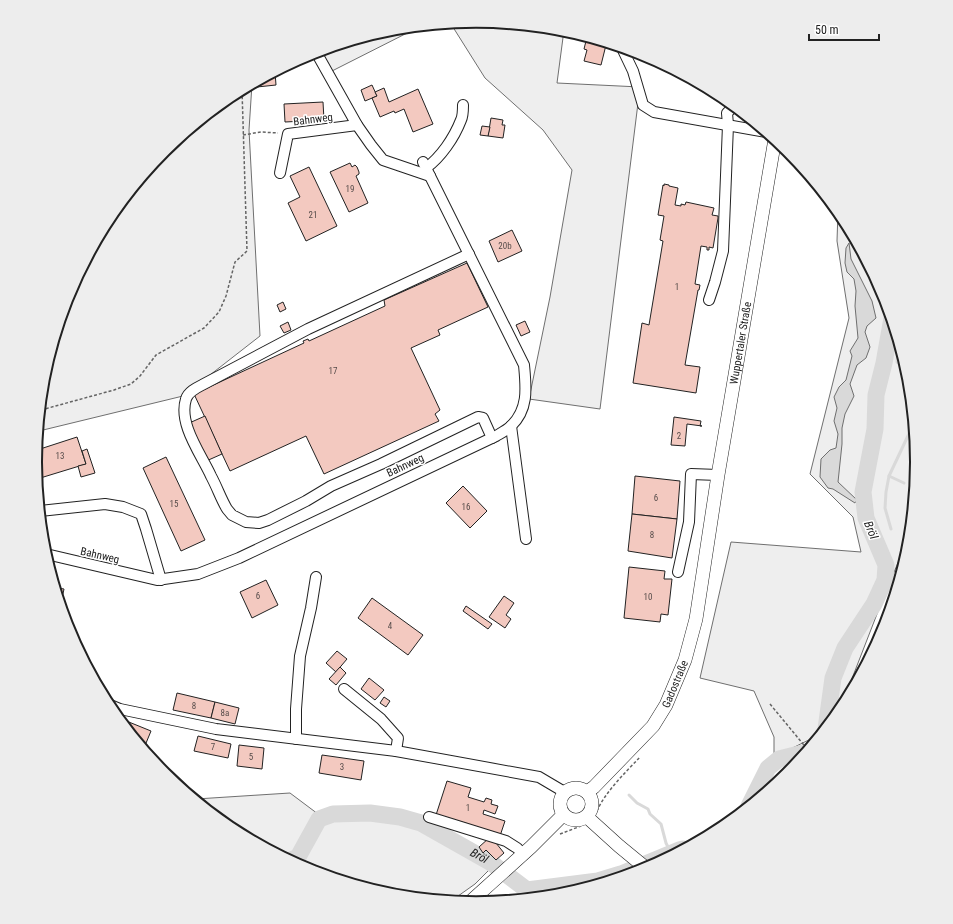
<svg xmlns="http://www.w3.org/2000/svg" width="953" height="924" viewBox="0 0 953 924" font-family="'Roboto Condensed',sans-serif">
	<style>
		.green { fill: #eee; stroke: #6f6f6f }
		.water { fill: #d9d9d9; stroke: #6f6f6f }
		.lines { fill: none; stroke-linecap: round; stroke-linejoin: round }
		.stream { stroke: #d9d9d9; stroke-width: 3 }
		.river { stroke: #d9d9d9; stroke-width: 17 }
		.building { fill: #f3c9c0; stroke: #222 }
		.minor-casing { stroke: #222; stroke-width: 12 }
		.major-casing { stroke: #222; stroke-width: 14 }
		.path { stroke: #646464; stroke-width: 1.5; stroke-dasharray: 3 2; stroke-linecap: butt }
		.minor { stroke: #fff; stroke-width: 10 }
		.major { stroke: #fff; stroke-width: 13 }
		.labels { text-anchor: middle; stroke-width: 3; stroke-linejoin: round; paint-order: stroke }
		.number-label { font-size: 9px; fill: #564c4a }
		.street-label { font-size: 11px; fill: #222; stroke: #fff }
		.water-label { font-size: 12px; font-style: italic; fill: #222; stroke: #fff }
		.rim { fill: none; stroke: #222; stroke-width: 2 }
	</style>
	<rect width="100%" height="100%" fill="#fff"/>
	<!-- green -->
	<g class="green">
		<path d="M477 21 564 30 557 83 640 87 600 409 529 399 550 297 572 170 543 130 485 78 451 24Z"/>
		<path d="M419 27 330 72 319 51 391 29Z"/>
		<path d="M252 84 249 130 260 336 183 396 39 431 44 376 69 293 110 217 165 150 232 95Z"/>
		<path d="M838 211 843 217 884 293 909 376 917 462 910 534 884 596 839 712 821 734 774 757V737L754 691 700 678 731 542 861 552 853 517 810 474 849 318 837 241Z"/>
		<path d="M290 793 318 814 417 819 497 862 475 884 451 901 390 894 308 869 231 829 196 799Z"/>
	</g>
	<!-- water -->
	<path class="water" d="M849 243 851 259 872 301 876 318 867 326 865 332 870 347 866 358 857 365 850 384 854 396 845 414 842 428V444L838 482 857 500 855 503 833 489 828 488 820 477 821 459 830 450 836 448 838 434 834 421 837 408 834 397 839 387 846 380 852 356 850 351 858 338 855 306 856 291 854 279 847 272 845 263 846 248Z"/>
	<g class="lines">
		<!-- stream -->
		<g class="stream">
			<path d="M900 345 898 348 897 362 907 370"/>
			<path d="M889 476 886 492 885 508 891 529"/>
			<path d="M904 483 889 476 914 423"/>
			<path d="M629 795 637 803 648 809 650 814 661 824 666 843 671 853"/>
			<path d="M619 877V875"/>
		</g>
		<!-- river -->
		<g class="river">
			<path d="M826 729 833 678 845 648 874 604 885 580 886 565 866 518 863 492 875 429 876 395 884 363 892 318"/>
			<path d="M749 806 768 768 779 759 807 752"/>
			<path id="s1" d="M291 860 298 857 319 819 333 814 370 813 400 817 421 823 490 862 527 890 598 881 621 874 679 850 683 849"/>
		</g>
	</g>
	<!-- building -->
	<g class="building">
		<path d="M587 37 595 39V42L606 45 601 65 584 61 587 50 584 49Z"/>
		<path d="M275 72 276 85 257 87 256 82Z"/>
		<path d="M372 85 377 96 365 101 361 90Z"/>
		<path d="M384 88 389 102 418 89 433 124 413 132 404 109 395 113 394 111 380 117 372 98 377 96 375 92Z"/>
		<path d="M323 102 324 120 285 122 284 104Z"/>
		<path d="M491 118 503 120 502 125H505L503 138 488 136Z"/>
		<path d="M482 126 490 127 488 136 480 135Z"/>
		<path d="M350 163 352 167 355 165 357 167 359 172V174L356 176 368 203 349 212 330 172Z"/>
		<path d="M309 167 337 226 306 241 288 203 300 197 290 176Z"/>
		<path d="M664 184 669 185V186L678 188 675 205 681 206V204L685 205 686 202 714 208 712 215 718 216V218L713 248 709 247V250H707V247L701 246 695 284 700 285 699 290H698L685 365 700 367 696 393 633 383 642 323 649 325 663 241 660 240 664 216 658 215 663 185 664 186Z"/>
		<path d="M512 230 522 251 498 262 489 241Z"/>
		<path d="M467 263 488 307 438 330 440 335 411 348 440 410 435 414 439 421 324 474 306 436 230 471 194 394 304 343 303 341 308 339 309 341 385 306 384 300Z"/>
		<path d="M283 302 286 309 280 312 277 305Z"/>
		<path d="M525 321 530 332 521 336 516 325Z"/>
		<path d="M288 322 291 330 284 333 280 326Z"/>
		<path d="M205 416 222 454 204 462 187 424Z"/>
		<path d="M674 417 701 421 700 426H702L687 424 685 446 671 445Z"/>
		<path d="M77 437 86 464 37 479 36 462 37 450Z"/>
		<path d="M87 449 95 473 81 477 78 466 86 464 82 451Z"/>
		<path d="M166 457 205 540 181 551 143 468Z"/>
		<path d="M635 476 680 481 677 519 632 514Z"/>
		<path d="M463 486 487 511 470 528 446 503Z"/>
		<path d="M632 514 677 519 672 558 628 551Z"/>
		<path d="M629 567 665 571 664 579H672L668 615 661 614 660 622 624 618Z"/>
		<path d="M266 580 278 605 252 618 240 592Z"/>
		<path d="M56 584 58 588 64 589 61 603Z"/>
		<path d="M504 596 514 603 506 615 511 619 505 628 489 617Z"/>
		<path d="M372 598 423 635 408 655 358 618Z"/>
		<path d="M466 606 492 624 488 629 463 611Z"/>
		<path d="M337 651 347 659 336 672 326 663Z"/>
		<path d="M340 667 346 673 336 685 329 679Z"/>
		<path d="M369 678 384 690 375 700 361 689Z"/>
		<path d="M177 693 215 702 211 718 173 710Z"/>
		<path d="M384 697 390 701 386 707 380 703Z"/>
		<path d="M215 702 239 708 235 724 211 718Z"/>
		<path d="M119 718 151 731 144 748H143Z"/>
		<path d="M198 736 231 744 228 758 194 751Z"/>
		<path d="M239 745 264 748 262 769 237 766Z"/>
		<path d="M322 755 364 761 361 780 319 773Z"/>
		<path d="M447 781 471 788 468 797 484 802 486 798 492 800 491 804 498 806 495 814 484 810 483 814 505 821 500 836 436 815Z"/>
		<path d="M489 838H492L504 853 496 860 486 850 483 853 479 847Z"/>
	</g>
	<g class="lines">
		<!-- minor casing -->
		<g class="minor-casing">
			<g id="minor">
				<path d="M622 48 633 71 643 105 654 112 766 132"/>
				<path d="M316 52 357 125 371 145 383 160 430 176"/>
				<path d="M426 168C441 157 454 138 461 120 463 116 463 110 463 105"/>
				<path d="M280 173 288 134 357 125"/>
				<path d="M469 254 308 329 202 385C196 388 188 392 186 399 178 424 201 454 211 476 217 487 221 499 227 509L232 515 246 522 259 523 268 520 306 501 331 486 381 464 478 417 483 418 492 438"/>
				<path d="M709 300 715 282 723 251 728 125 727 113 734 106"/>
				<path d="M511 426 526 539"/>
				<path d="M40 511 105 504 123 507 141 514 146 529 161 580"/>
				<path d="M46 554 157 580 198 574 239 558 496 436C501 433 507 430 511 426 529 409 526 387 524 365L423 162"/>
				<path d="M678 572 689 522 691 474 718 475"/>
				<path d="M344 689 381 719 398 738 396 751"/>
				<path d="M108 704 120 709 216 729 396 751 539 777 561 790 564 793"/>
				<path d="M296 739V709L300 656 311 608 316 577"/>
				<path d="M429 817 506 841 517 848 523 854"/>
			</g>
		</g>
		<!-- major casing -->
		<g class="major-casing">
			<g id="major">
				<circle cx="576" cy="804" r="16"/>
				<path id="s2" d="M587 792 594 787 653 726 666 705 685 660 696 619 718 475 775 139"/>
				<path d="M587 817 619 846 647 869"/>
				<path d="M470 902 531 847 563 815"/>
			</g>
		</g>
		<!-- path -->
		<g class="path">
			<path d="M243 135 261 132 278 133"/>
			<path d="M41 410 114 390 131 384 140 376 156 355 204 328 219 312 226 296 235 262 247 251 242 90"/>
			<path d="M770 704 808 750"/>
			<path d="M597 811C605 792 626 772 640 757"/>
			<path d="M560 834 581 826"/>
		</g>
		<!-- minor -->
		<use href="#minor" class="minor"/>
		<!-- major -->
		<use href="#major" class="major"/>
	</g>
	<g class="labels">
		<!-- number labels -->
		<g class="number-label">
			<text x="350" y="192">19</text>
			<text x="313" y="218">21</text>
			<text x="505" y="249">20b</text>
			<text x="677" y="290">1</text>
			<text x="333" y="374">17</text>
			<text x="679" y="439">2</text>
			<text x="60" y="459">13</text>
			<text x="656" y="501">6</text>
			<text x="174" y="507">15</text>
			<text x="466" y="510">16</text>
			<text x="652" y="538">8</text>
			<text x="258" y="599">6</text>
			<text x="648" y="600">10</text>
			<text x="390" y="629">4</text>
			<text x="194" y="709">8</text>
			<text x="225" y="716">8a</text>
			<text x="213" y="750">7</text>
			<text x="251" y="760">5</text>
			<text x="342" y="770">3</text>
			<text x="468" y="811">1</text>
		</g>
		<!-- street labels -->
		<g class="street-label">
			<text transform="translate(313 119) rotate(-7)" y="4">Bahnweg</text>
			<text dy="4" stroke="none"><textPath href="#s2" startOffset="489">Wuppertaler Straße</textPath></text>
			<text transform="translate(405 465) rotate(-25)" y="4">Bahnweg</text>
			<text transform="translate(100 555) rotate(13)" y="4">Bahnweg</text>
			<text dy="4" stroke="none"><textPath href="#s2" startOffset="141">Gadostraße</textPath></text>
		</g>
		<!-- water labels -->
		<g class="water-label">
			<text transform="translate(871 530) rotate(68)" y="4">Bröl</text>
			<text dy="4" stroke="none"><textPath href="#s1" startOffset="222">Bröl</textPath></text>
		</g>
	</g>
	<!-- crop -->
	<path d="M0 0H953V924H0ZM42 462a434 434 0 1 1 868 0a434 434 0 1 1-868 0Z" fill="#ededed" fill-rule="evenodd"/>
	<path class="rim" d="M42 462a434 434 0 1 1 868 0a434 434 0 1 1-868 0Z"/>
	<!-- scale -->
	<path d="M809 34v6h70v-6" fill="none" stroke="#222222" stroke-width="2"/>
	<text x="815" y="34" font-size="12" fill="#222222" stroke="#ffffff" stroke-width="3" paint-order="stroke">50 m</text>
</svg>
